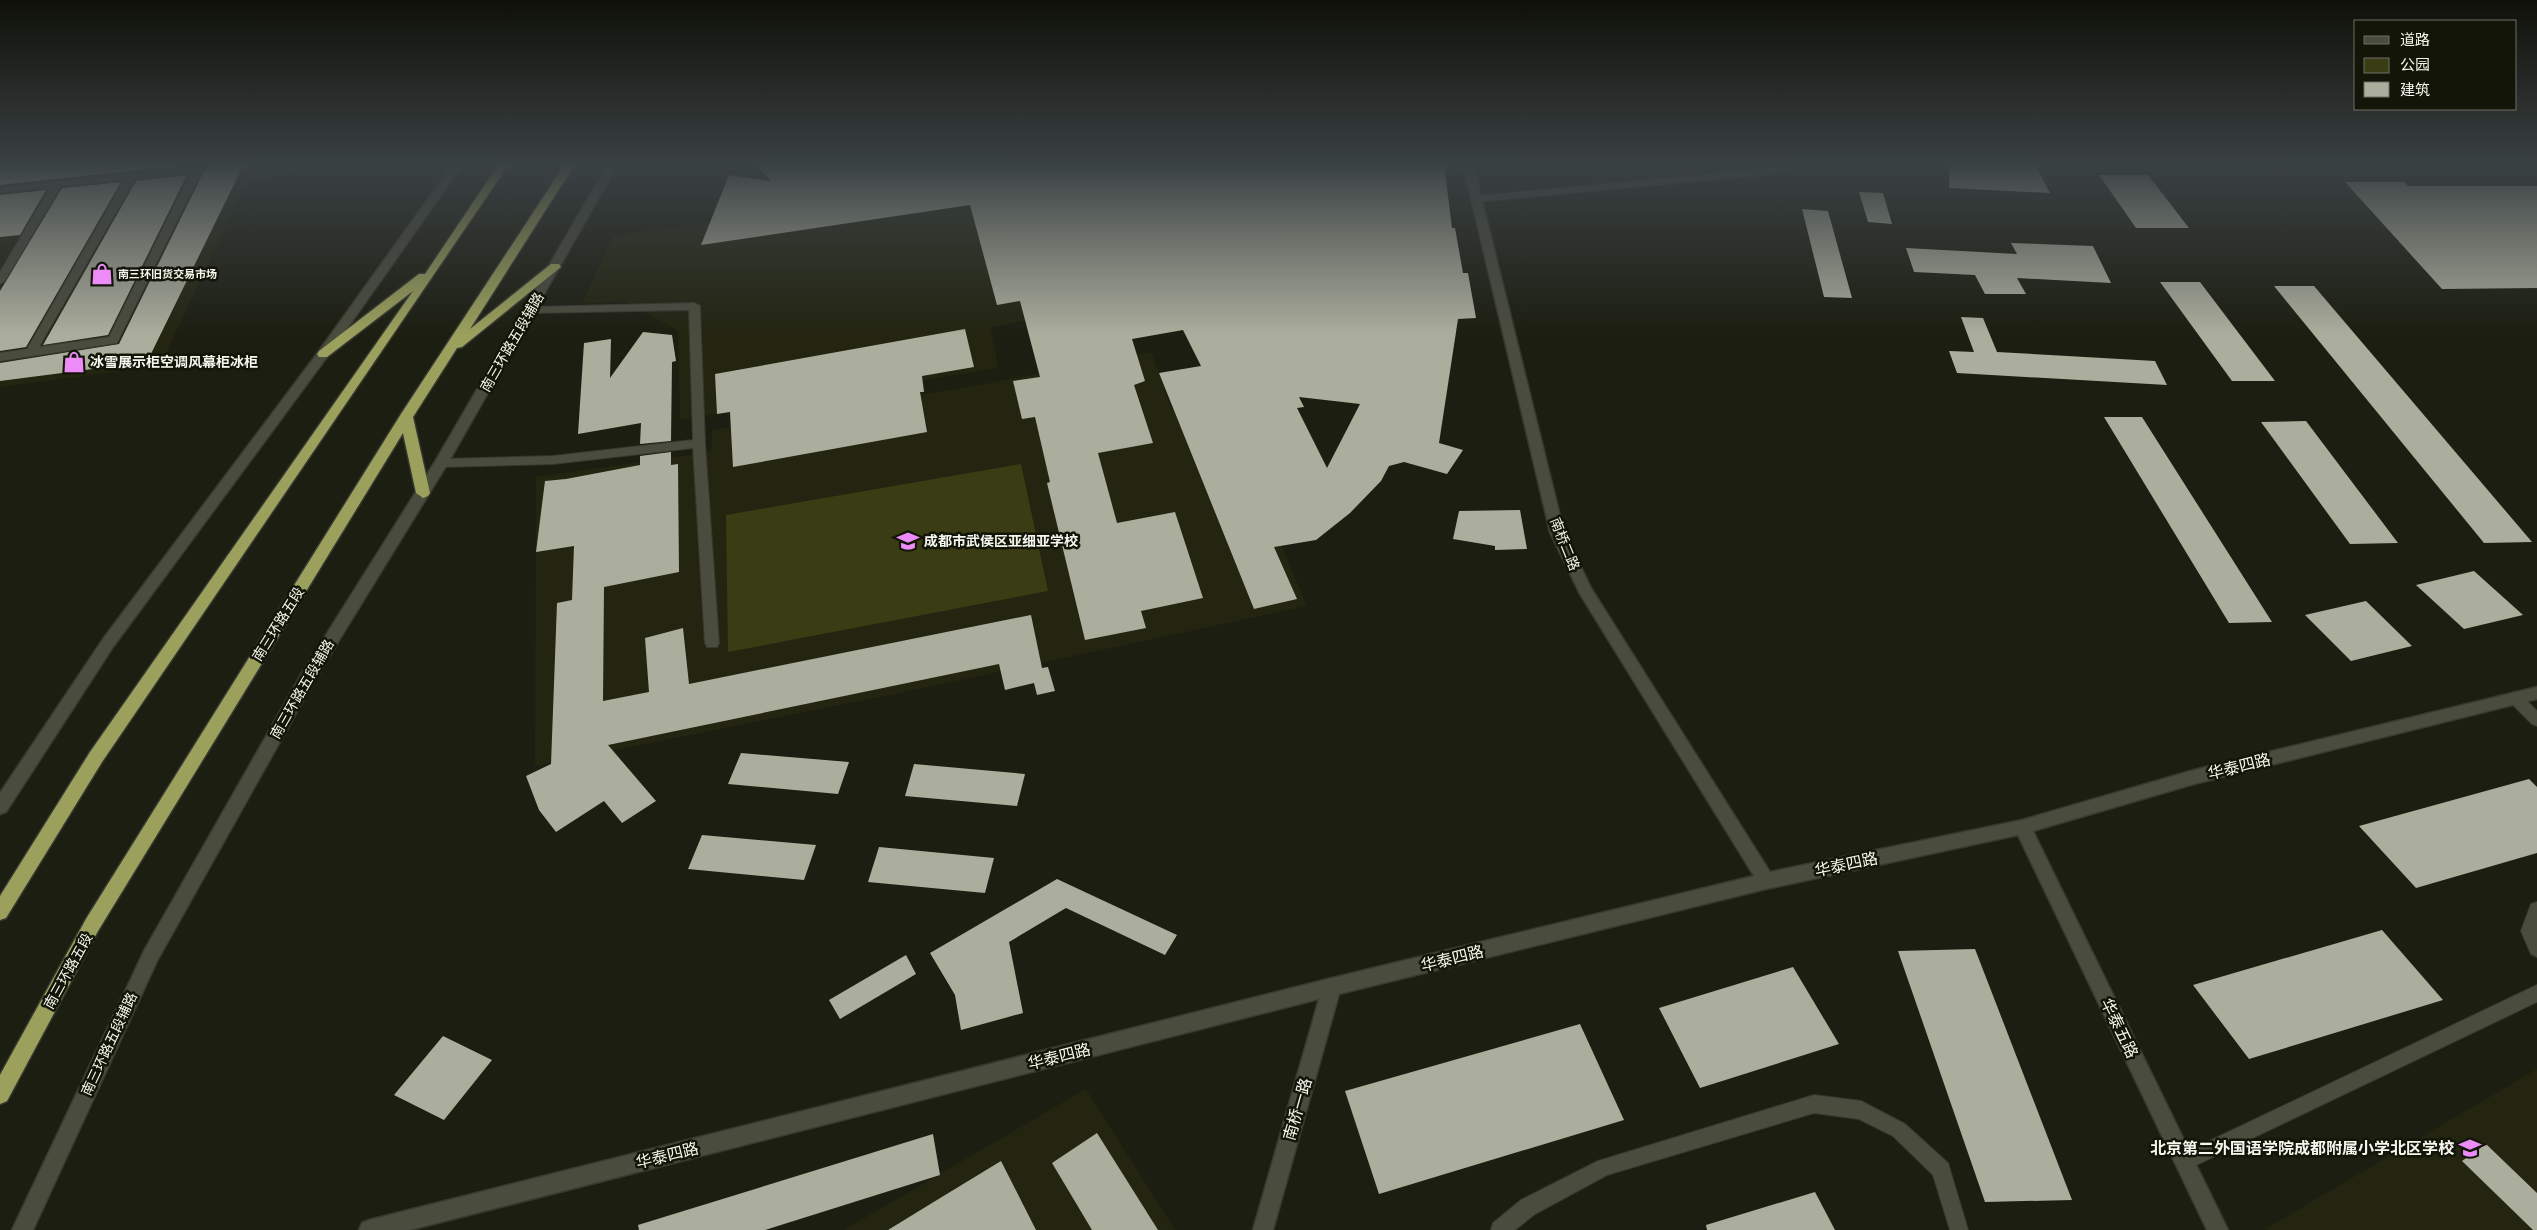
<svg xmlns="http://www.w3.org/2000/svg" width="2537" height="1230" viewBox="0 0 2537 1230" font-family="Rubik,'Noto Sans SC',sans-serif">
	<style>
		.built { fill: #232511 }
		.green { fill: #3a3d14 }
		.building { fill: #acae9d; fill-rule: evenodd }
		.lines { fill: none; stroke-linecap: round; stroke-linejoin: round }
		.service-casing { stroke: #373830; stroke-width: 2 }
		.minor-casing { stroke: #373830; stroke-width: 3 }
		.secondary-casing { stroke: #373830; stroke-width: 3 }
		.trunk-casing { stroke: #373830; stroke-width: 3 }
		.service { fill: #4a4c3d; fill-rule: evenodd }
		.minor { fill: #4a4c3d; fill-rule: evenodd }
		.secondary { fill: #4a4c3d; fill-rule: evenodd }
		.trunk { fill: #9ba15c; fill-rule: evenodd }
		.labels { text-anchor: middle; stroke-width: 5; stroke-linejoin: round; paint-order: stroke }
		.far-poi-label { font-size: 11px; font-weight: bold; fill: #f5f6ed; stroke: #131508; text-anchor: start }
		.street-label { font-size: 14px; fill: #f5f6ed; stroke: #131508 }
		.poi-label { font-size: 14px; font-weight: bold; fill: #f5f6ed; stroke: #131508; text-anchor: start }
		.near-street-label { font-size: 16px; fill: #f5f6ed; stroke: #131508 }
		.near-poi-label { font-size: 16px; font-weight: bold; fill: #f5f6ed; stroke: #131508; text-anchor: end }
	</style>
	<rect width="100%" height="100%" fill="#1c1e11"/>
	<!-- built -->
	<g class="built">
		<path d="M17 164H316L313 167 246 183 160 366 0 387V168L2 165Z"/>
		<path d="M941 186 957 210 1016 198 1056 313 991 328 998 368 680 420 678 331 628 302 582 303 613 237Z"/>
		<path d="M1151 352 1172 410 1220 401 1307 606 900 693 535 766 536 477 711 452 712 430 984 384Z"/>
		<path d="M2537 1069V1230H2268L2267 1228Z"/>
		<path d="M1086 1089 1175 1230H844Z"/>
	</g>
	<!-- green -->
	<path class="green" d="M1021 464 1048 591 728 652 726 515Z"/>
	<!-- building -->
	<g class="building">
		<path d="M0 164H197L0 185Z"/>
		<path d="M212 164H244L147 362 0 381V363L119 344 203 173Z"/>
		<path d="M755 164H1444L1452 228H1455L1463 273H1468L1476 318 1458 319 1439 443 1463 450 1447 474 1404 462 1389 466 1381 481 1350 513 1316 540 1274 547 1297 599 1254 609 1159 373 1201 366 1183 330 1132 339 1145 381 1134 385 1153 443 1098 453 1117 523 1175 512 1203 598 1141 611 1146 628 1085 640 1047 483 1050 482 1035 417 1022 419 1013 381 1040 377 1020 301 997 305 970 205 701 245 729 175 771 181ZM1299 397 1360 404 1327 468 1297 408 1304 407Z"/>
		<path d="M1950 164H2035L2050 193 1949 188Z"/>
		<path d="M187 175 108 335 43 345 136 181Z"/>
		<path d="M2099 175H2148L2189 228H2136Z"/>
		<path d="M121 182 26 347 0 351V291L62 188Z"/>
		<path d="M2345 182H2404L2408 186H2537V288L2442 289Z"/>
		<path d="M46 190 20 235 0 237V195Z"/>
		<path d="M1859 192 1883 193 1892 224 1868 222Z"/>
		<path d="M1802 209 1828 211 1852 298 1824 297Z"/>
		<path d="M2011 243 2093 246 2111 283 2017 278 2026 294H1985L1975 275 1914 272 1906 248 2017 254Z"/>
		<path d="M2160 282H2200L2275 381H2232Z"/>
		<path d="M2274 286H2314L2532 542 2484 543Z"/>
		<path d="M1961 317 1983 318 1997 352 2155 361 2167 385 1957 373 1949 351 1974 352Z"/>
		<path d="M965 329 974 367 922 376 924 392H920L927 432 733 467 730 412 717 414 715 374Z"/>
		<path d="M643 332 672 335 676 361 672 362 671 441 640 444 641 423 578 434 584 343 611 339 610 378Z"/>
		<path d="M2104 417H2142L2272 622 2229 623Z"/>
		<path d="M2306 421 2398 543 2350 544 2261 422Z"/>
		<path d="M671 452V465L678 464 679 572 604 587 603 701 649 692 645 638 683 628 689 684 1031 615 1042 668 1048 667 1055 691 1037 695 1034 683 1005 690 999 664 608 745 656 801 622 823 604 801 556 832 539 810 526 776 551 764 557 603 572 600 574 546 536 552 545 481 566 479 640 465V456Z"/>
		<path d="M1520 510 1527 549 1495 550V546L1453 539 1459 511Z"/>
		<path d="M2474 571 2523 615 2464 629 2416 585Z"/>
		<path d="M2366 601 2412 646 2351 661 2305 615Z"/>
		<path d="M741 753 849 762 838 794 728 784Z"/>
		<path d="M914 764 1025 774 1017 806 905 796Z"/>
		<path d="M2529 779 2537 787V853L2416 888 2359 826Z"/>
		<path d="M702 835 816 845 804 880 688 869Z"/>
		<path d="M879 847 994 858 985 893 868 882Z"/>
		<path d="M1057 879 1177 935 1165 955 1066 908 1009 942 1023 1013 961 1030 955 995 930 953Z"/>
		<path d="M2382 930 2443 1000 2249 1059 2193 985Z"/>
		<path d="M1975 949 2072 1200 1985 1202 1898 951Z"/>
		<path d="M906 955 916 974 840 1019 829 1000Z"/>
		<path d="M1793 967 1839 1044 1700 1088 1659 1008Z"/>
		<path d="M1580 1024 1624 1120 1379 1194 1345 1091Z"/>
		<path d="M443 1036 492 1060 444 1120 394 1095Z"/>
		<path d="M1097 1133 1158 1230H1092L1052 1163Z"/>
		<path d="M933 1134 940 1175 765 1230H639L638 1225Z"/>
		<path d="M2486 1144 2537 1193V1230H2533L2462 1161Z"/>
		<path d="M1001 1161 1036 1230H888L932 1203Z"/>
		<path d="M1815 1192 1835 1230H1707L1706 1225Z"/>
	</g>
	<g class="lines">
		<!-- service casing -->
		<g class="service-casing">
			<g id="service">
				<path d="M199 164H210L201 172 117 343 0 361V353L27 349 126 177 131 174 136 177 39 347 109 337 192 170Z"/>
				<path d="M1785 164H1797L1784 172 1763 175 1476 202 1471 199 1476 196 1763 169 1778 167Z"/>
				<path d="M57 181 62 184 5 281 0 284V272L52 184Z"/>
				<path d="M694 303 700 306 705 443 719 643 717 647H707L705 643 693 448 553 464 441 467 435 463 441 459 553 456 693 440 689 310 531 313 525 310 531 307Z"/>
				<path d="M2515 692 2520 694 2537 711V726L2532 724 2510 702 2508 698 2510 694Z"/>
				<path d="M2537 902V957L2531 954 2521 931 2531 904Z"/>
				<path d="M2537 985V1002L2192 1167 2186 1170 2180 1167 2177 1161 2180 1155Z"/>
				<path d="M1814 1095 1861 1101 1905 1124 1948 1163 1968 1230H1950L1933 1175 1893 1136 1859 1119 1814 1113 1607 1175 1535 1214 1515 1230H1491L1493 1223 1521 1200 1598 1161Z"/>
			</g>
		</g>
		<!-- minor casing -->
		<g class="minor-casing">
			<g id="minor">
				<path d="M1463 164H1473L1564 532 1591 588 1770 872 2022 820 2194 770 2537 687V699L2194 784 2033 831 2228 1230H2207L2018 835 1766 889 1339 994 1273 1230H1253L1319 999 410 1230H359L362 1223 369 1220 1332 978 1754 876 1580 594 1550 532Z"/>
				<path d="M197 167 201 168V172L0 193V187Z"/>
			</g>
		</g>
		<!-- secondary casing -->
		<g class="secondary-casing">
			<g id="secondary">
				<path d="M453 164H463L327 357 113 647 6 812 0 814V793L103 639 319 351Z"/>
				<path d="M608 164H618L448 463 314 681 157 961 33 1230H12L145 949 302 673 436 460Z"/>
			</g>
		</g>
		<!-- trunk casing -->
		<g class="trunk-casing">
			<g id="trunk">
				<path d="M499 164H509L102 762 6 918 0 920V896L90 752 413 291 327 357H319L317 354 319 351 419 274H425Z"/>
				<path d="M565 164H575L470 329 551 264H559L561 267 462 347 457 348 413 417 430 493 428 496 423 498 416 493 403 433 98 931 7 1101 0 1104V1075L86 919 401 414Z"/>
			</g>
		</g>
		<!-- service -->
		<use href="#service" class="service"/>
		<!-- minor -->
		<use href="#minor" class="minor"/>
		<!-- secondary -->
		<use href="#secondary" class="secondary"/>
		<!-- trunk -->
		<use href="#trunk" class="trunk"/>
	</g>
	<!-- sky -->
	<linearGradient id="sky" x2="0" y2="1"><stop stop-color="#0f1009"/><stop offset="0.49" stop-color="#3a4143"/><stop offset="1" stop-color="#3a4143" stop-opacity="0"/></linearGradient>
	<rect width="2537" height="336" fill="url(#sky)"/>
	<!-- icons -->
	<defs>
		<g id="shop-bare" transform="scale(1.725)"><path d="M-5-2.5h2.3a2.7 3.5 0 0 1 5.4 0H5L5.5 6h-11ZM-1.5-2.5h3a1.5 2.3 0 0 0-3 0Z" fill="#ed8cf9" stroke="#131508" stroke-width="2.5" paint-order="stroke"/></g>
		<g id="school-bare" transform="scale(1.725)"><path d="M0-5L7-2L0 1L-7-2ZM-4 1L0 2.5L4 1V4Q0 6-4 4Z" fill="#ed8cf9" stroke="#131508" stroke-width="2.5" paint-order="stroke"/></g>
	</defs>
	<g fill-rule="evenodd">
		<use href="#shop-bare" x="102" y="274"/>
		<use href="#shop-bare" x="74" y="362"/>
		<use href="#school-bare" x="908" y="541"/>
		<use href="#school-bare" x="2470" y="1148"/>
	</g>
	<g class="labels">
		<!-- far-poi labels -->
		<g class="far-poi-label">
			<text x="118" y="278">南三环旧货交易市场</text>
		</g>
		<!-- street labels -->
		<g class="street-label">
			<text transform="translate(512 342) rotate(-60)" y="5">南三环路五段辅路</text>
			<text transform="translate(1565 544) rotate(68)" y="5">南桥二路</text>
			<text transform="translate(278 624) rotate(-58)" y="5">南三环路五段</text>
			<text transform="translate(302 689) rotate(-60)" y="5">南三环路五段辅路</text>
			<text transform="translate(68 971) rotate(-61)" y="5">南三环路五段</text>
			<text transform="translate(109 1044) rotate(-65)" y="5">南三环路五段辅路</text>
		</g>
		<!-- poi labels -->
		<g class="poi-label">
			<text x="90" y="367">冰雪展示柜空调风幕柜冰柜</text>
			<text x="924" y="546">成都市武侯区亚细亚学校</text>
		</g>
		<!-- near-street labels -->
		<g class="near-street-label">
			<text transform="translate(2239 766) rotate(-14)" y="6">华泰四路</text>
			<text transform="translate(1846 864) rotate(-12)" y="6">华泰四路</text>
			<text transform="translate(1452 958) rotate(-14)" y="6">华泰四路</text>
			<text transform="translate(2120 1028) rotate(64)" y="6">华泰五路</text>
			<text transform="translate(1059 1056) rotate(-14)" y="6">华泰四路</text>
			<text transform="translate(1297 1109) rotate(-74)" y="6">南桥一路</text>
			<text transform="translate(667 1155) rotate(-14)" y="6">华泰四路</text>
		</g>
		<!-- near-poi labels -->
		<g class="near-poi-label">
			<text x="2454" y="1154">北京第二外国语学院成都附属小学北区学校</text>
		</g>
	</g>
	<!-- legend -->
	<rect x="2354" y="20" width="162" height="90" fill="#131508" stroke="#6d6f64"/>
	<rect x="2364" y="36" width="25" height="8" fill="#4a4c3d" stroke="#6d6f64"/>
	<text x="2400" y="45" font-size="15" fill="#f5f6ed">道路</text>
	<rect x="2364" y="58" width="25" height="15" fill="#3a3d14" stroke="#6d6f64"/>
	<text x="2400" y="70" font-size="15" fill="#f5f6ed">公园</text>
	<rect x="2364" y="82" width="25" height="15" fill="#acae9d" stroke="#6d6f64"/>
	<text x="2400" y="95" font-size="15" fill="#f5f6ed">建筑</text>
</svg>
